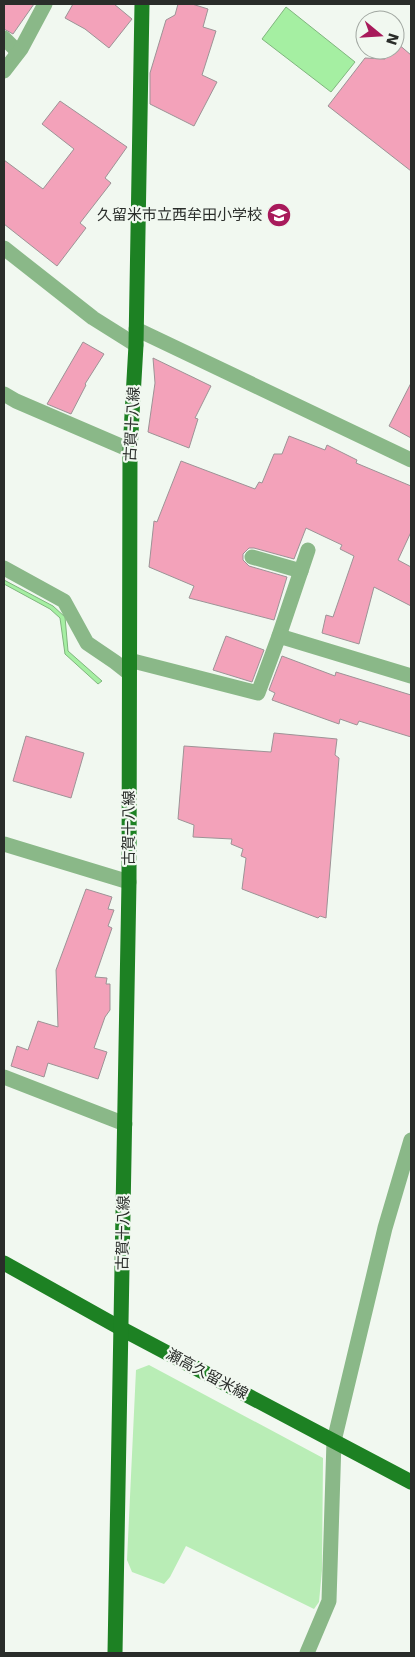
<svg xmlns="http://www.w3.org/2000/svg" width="415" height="1657" viewBox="0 0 415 1657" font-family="'DejaVu Sans','Noto Sans JP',sans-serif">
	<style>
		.green { fill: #b9edb6 }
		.water { fill: #a5efa2; stroke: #80b57e }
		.building { fill: #f3a2ba; stroke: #9d9396 }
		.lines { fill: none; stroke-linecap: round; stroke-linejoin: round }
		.minor { stroke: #8ab888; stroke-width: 15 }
		.major { stroke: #1d8123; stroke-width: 15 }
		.labels { text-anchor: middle; stroke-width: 4.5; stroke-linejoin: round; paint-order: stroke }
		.poi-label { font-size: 15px; fill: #2a2d2a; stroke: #f1f8f0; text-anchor: end }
		.street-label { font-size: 15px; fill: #2a2d2a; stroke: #f1f8f0 }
	</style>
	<rect width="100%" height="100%" fill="#f1f8f0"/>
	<!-- green -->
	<path class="green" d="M149 1365 323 1458 322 1570 319 1602 314 1609 186 1546 170 1577 164 1584 132 1572 127 1560 136 1370Z"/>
	<!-- water -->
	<g class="water">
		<path d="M286 7 355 62 331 92 262 39Z"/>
		<path d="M4 580 53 606 65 617 68 651 102 681 98 684 65 654 60 618 50 609 4 584Z"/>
	</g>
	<!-- building -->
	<g class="building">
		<path d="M4 4H34L13 34 4 29Z"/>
		<path d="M73 4H114L132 19 109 48 85 29 65 18Z"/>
		<path d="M178 4H192L208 9 203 27 216 31 202 75 217 82 194 126 150 104V73L166 20 175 15Z"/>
		<path d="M397 43 411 55V171L328 106 365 58 385 59 392 50H395Z"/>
		<path d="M60 101 127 147 105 178 111 183 80 223 86 228 57 266 4 224V160L43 189 74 149 42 124Z"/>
		<path d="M83 342 104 354 85 384 86 385 71 414 47 404Z"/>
		<path d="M153 358 211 386 195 418 198 419 189 448 148 432 155 383Z"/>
		<path d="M411 383V438L389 426Z"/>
		<path d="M289 436 325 450 327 445 357 460 356 463 411 486V532L398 560 411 567V606L374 587 359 644 322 633 326 615 333 617 354 556 340 549 342 545 306 528 294 559 254 548H249L243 554V560L249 566 287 577 274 620 189 598 194 586 149 567 154 521 157 522 181 461 255 489 259 482 262 483 274 454H282Z"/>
		<path d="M226 636 264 650 252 682 213 670Z"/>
		<path d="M282 656 335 676 336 672 411 695V737L359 721 357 725 340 719 339 724 272 700 275 693 269 690Z"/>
		<path d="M274 733 337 739 335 755 339 758 326 918 320 916 318 918 242 889 246 858 241 856 243 849 231 844 232 839 193 837 194 825 178 819 184 746 271 752Z"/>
		<path d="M26 736 84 753 71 798 13 781Z"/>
		<path d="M86 889 112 897 108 909 114 910 108 926 112 928 95 977 107 978 106 984H110V1010L105 1017 94 1048 107 1052 98 1079 48 1063 44 1077 11 1066 17 1046 28 1050 38 1021 58 1027 56 970Z"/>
	</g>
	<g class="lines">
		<!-- minor -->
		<g class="minor">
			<path d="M4 38 18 52"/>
			<path d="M4 71 21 49 45 4"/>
			<path d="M4 248 93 318 136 345"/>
			<path d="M136 329 411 460"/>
			<path d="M4 394 16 401 130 450"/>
			<path d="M252 557 301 571"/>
			<path d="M4 568 64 601 87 643 115 662 129 673"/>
			<path d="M279 636 308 550"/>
			<path d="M129 660 258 693 279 636 411 676"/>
			<path d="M4 844 129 882"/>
			<path d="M4 1077 125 1124"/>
			<path d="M307 1653 329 1601 334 1441 385 1228 411 1140"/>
		</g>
		<!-- major -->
		<g class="major">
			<path d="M4 1263 122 1329 411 1482"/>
			<path d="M115 1653 129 882 130 450 136 345 142 4"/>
		</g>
	</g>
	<!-- icons -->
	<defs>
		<g id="school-disc" transform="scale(1.25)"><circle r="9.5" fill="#a81a5b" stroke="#f1f8f0"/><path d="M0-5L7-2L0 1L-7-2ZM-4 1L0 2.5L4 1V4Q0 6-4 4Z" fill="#fff"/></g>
	</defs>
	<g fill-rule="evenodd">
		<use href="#school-disc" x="279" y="215"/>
	</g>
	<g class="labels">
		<!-- poi labels -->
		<g class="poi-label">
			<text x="262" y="220">久留米市立西牟田小学校</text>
		</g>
		<!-- street labels -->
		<g class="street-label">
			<text transform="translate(132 424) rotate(-87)" y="5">古賀十八線</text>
			<text transform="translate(129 828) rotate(-90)" y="5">古賀十八線</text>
			<text transform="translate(123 1233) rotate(-89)" y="5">古賀十八線</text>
			<text transform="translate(207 1374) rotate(28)" y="5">瀬高久留米線</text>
		</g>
	</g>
	<!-- border -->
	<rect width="415" height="1657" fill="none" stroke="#2a2d2a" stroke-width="10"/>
	<!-- north arrow -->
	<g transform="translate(380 35) rotate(108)"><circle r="24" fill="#f1f8f0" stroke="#a1a7a1"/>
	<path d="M0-4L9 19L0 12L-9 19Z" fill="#a81a5b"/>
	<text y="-8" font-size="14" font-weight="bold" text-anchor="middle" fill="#2a2d2a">N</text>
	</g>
</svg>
